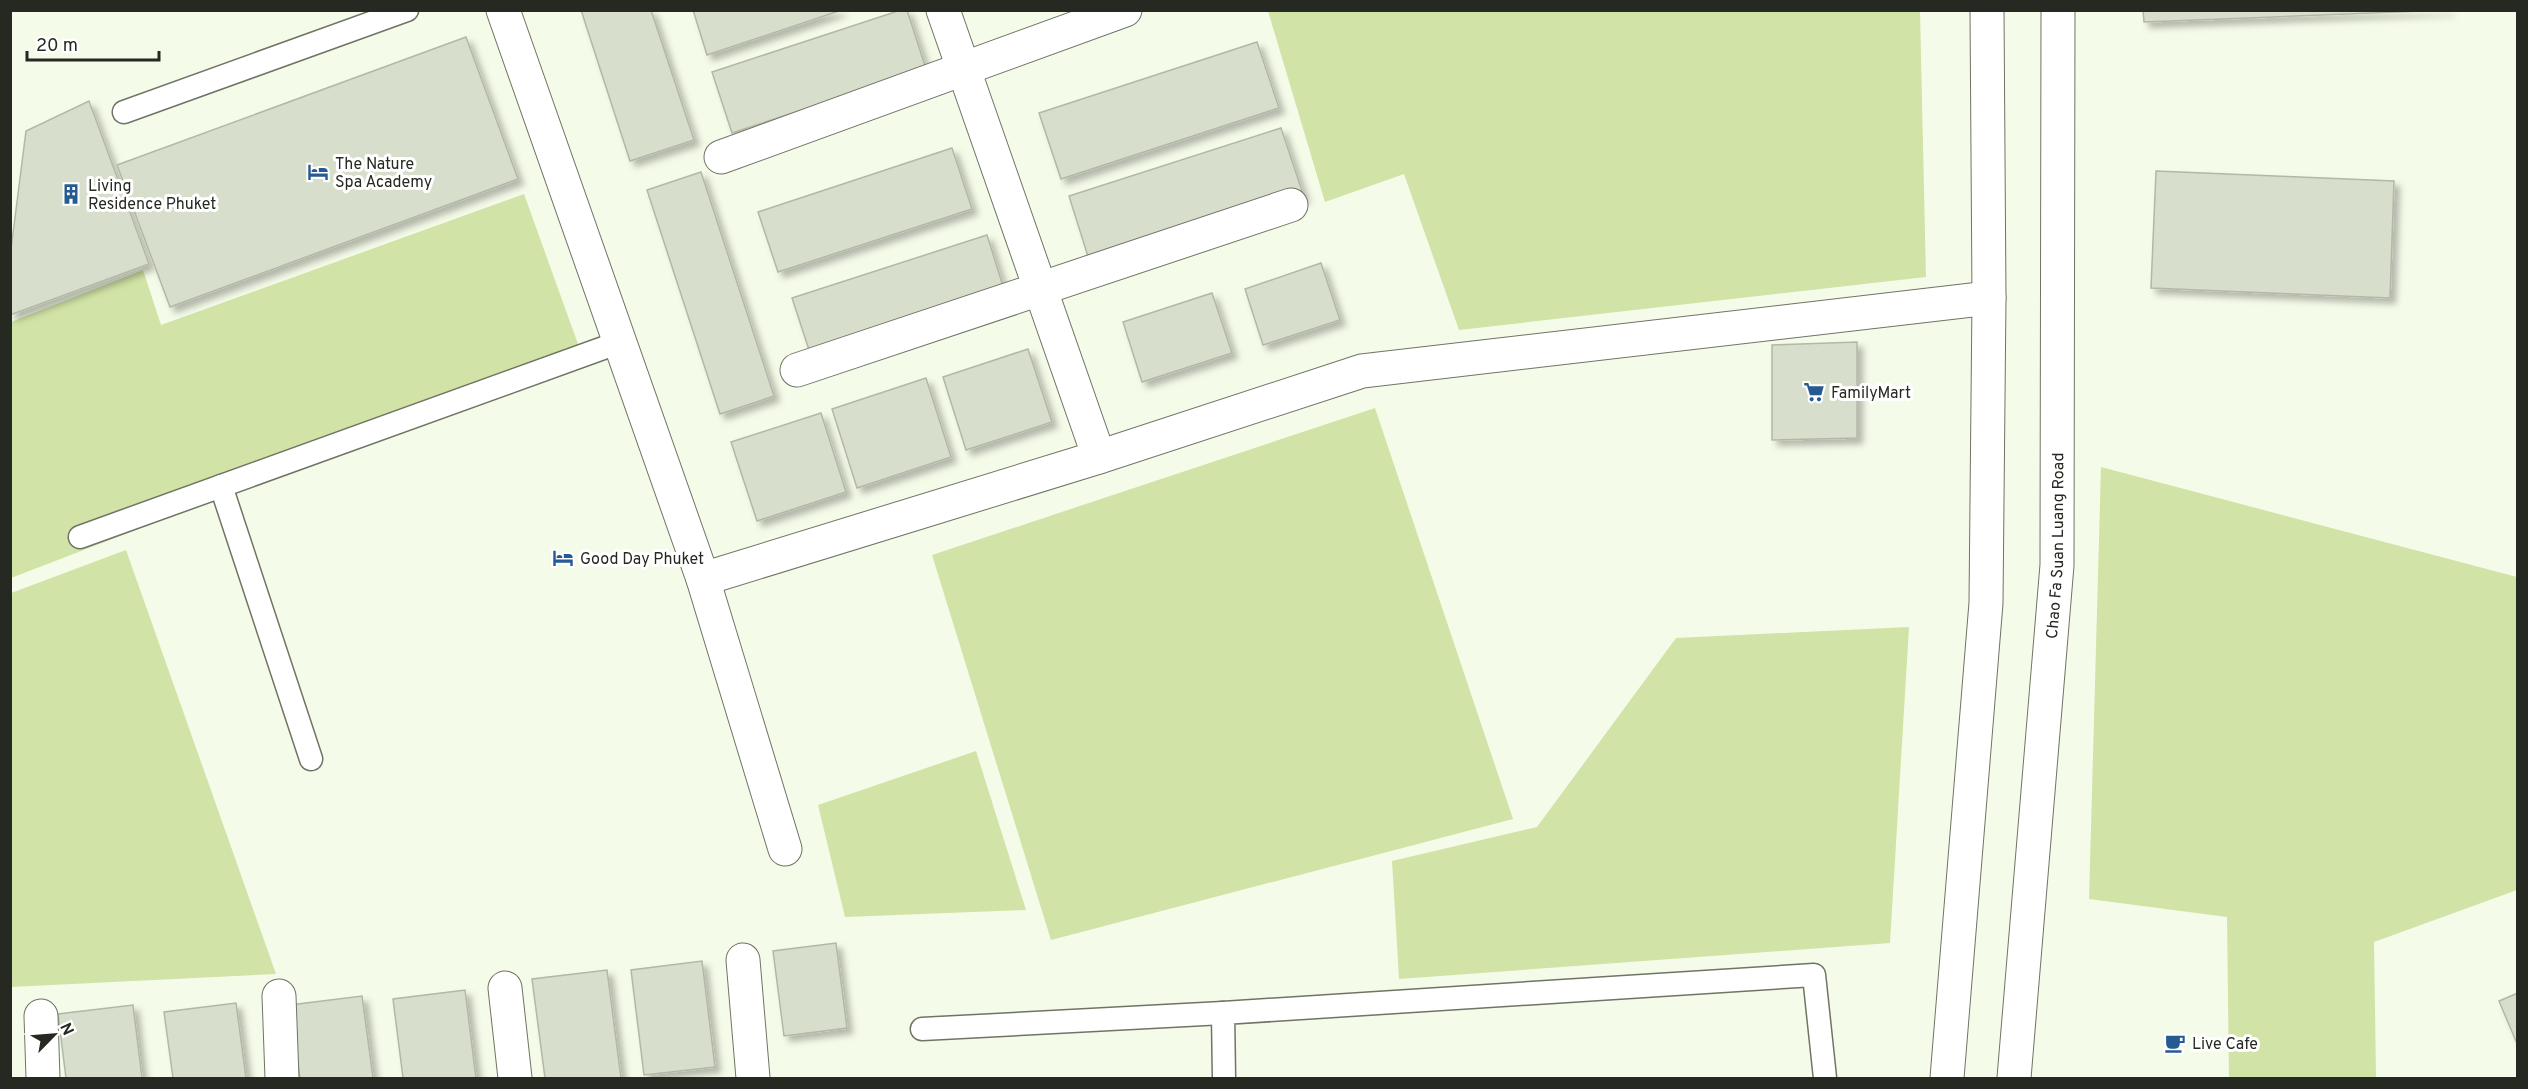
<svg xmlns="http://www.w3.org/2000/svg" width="2528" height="1089" viewBox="0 0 2528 1089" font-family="Overpass,sans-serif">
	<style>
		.green { fill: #d1e3a6 }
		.building { fill: #d8decc; stroke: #b2b8a7; stroke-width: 1.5; filter: url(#shadow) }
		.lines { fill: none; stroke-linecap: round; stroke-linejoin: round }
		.lane-casing { stroke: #6f7465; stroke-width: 25 }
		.street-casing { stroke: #6f7465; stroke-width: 35 }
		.secondary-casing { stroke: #6f7465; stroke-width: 35 }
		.lane { stroke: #fff; stroke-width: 22 }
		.street { stroke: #fff; stroke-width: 33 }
		.secondary { stroke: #fff; stroke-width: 33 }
		.labels { text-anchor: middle; stroke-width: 6; stroke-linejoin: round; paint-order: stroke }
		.poi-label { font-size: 16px; fill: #262922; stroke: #fff; text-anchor: start }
		.street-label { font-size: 16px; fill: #262922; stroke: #fff }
	</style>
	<defs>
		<filter id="shadow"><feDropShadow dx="5.5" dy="5.5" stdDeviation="3" flood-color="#0004"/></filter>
	</defs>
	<rect width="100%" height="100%" fill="#f5fbe9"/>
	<!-- green -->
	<g class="green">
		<path d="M1268 11H1920L1926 277 1459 330 1404 174 1325 202Z"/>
		<path d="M524 194 583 358 11 578V322L143 270 161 325Z"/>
		<path d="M1375 408 1513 819 1051 940 932 555Z"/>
		<path d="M2101 467 2517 577V890L2374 942 2376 1078H2229L2227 917 2089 899Z"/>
		<path d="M126 550 276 974 11 987V593Z"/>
		<path d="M1909 627 1890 943 1399 979 1392 861 1537 827 1676 638Z"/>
		<path d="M976 751 1026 910 845 917 818 805Z"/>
	</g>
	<!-- building -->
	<g class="building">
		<path d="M581 10H651L694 140 630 161Z"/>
		<path d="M693 10H842L707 55Z"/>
		<path d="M901 10H907L926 69 732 133 712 72Z"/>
		<path d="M2143 10H2449L2144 22Z"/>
		<path d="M466 37 518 179 170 307 117 165Z"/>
		<path d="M1257 42 1279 108 1061 179 1039 113Z"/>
		<path d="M89 101 149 264 10 315V257L26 131Z"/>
		<path d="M1281 128 1304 197 1091 266 1069 196Z"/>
		<path d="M952 148 972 209 778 272 758 212Z"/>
		<path d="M2156 171 2394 181 2390 298 2151 288Z"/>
		<path d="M701 172 774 396 720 414 647 190Z"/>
		<path d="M987 235 1006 296 812 359 792 298Z"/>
		<path d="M1321 263 1340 320 1263 345 1245 289Z"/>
		<path d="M1212 293 1232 353 1142 382 1123 322Z"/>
		<path d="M1857 342V438L1772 440V345Z"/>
		<path d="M1028 349 1052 422 966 450 943 377Z"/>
		<path d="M926 378 951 457 857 488 832 409Z"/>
		<path d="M821 413 846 492 757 521 731 442Z"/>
		<path d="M836 943 847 1028 784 1036 773 951Z"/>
		<path d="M702 961 715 1067 644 1075 631 970Z"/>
		<path d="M607 970 621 1078H545L532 979Z"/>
		<path d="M465 990 476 1078H403L393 999Z"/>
		<path d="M2518 993V1046L2499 1001Z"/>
		<path d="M362 996 373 1078H300L290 1005Z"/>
		<path d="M236 1003 246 1078H173L164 1012Z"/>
		<path d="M133 1005 142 1078H66L58 1014Z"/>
	</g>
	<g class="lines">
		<!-- lane casing -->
		<g class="lane-casing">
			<g id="lane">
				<path d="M124 112 407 10"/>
				<path d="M221 486 311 759"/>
				<path d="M80 537 620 342"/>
				<path d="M922 1029 1223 1013"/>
				<path d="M1224 1078 1223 1013 1814 975 1825 1078"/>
			</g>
		</g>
		<!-- street casing -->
		<g class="street-casing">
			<g id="street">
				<path d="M503 10 703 579 1099 457 1362 371 1989 298"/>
				<path d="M943 10 1099 457"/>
				<path d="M721 157 1125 10"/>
				<path d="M797 370 1291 205"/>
				<path d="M703 579 785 849"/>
				<path d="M743 960 753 1078"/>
				<path d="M505 988 515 1078"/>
				<path d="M279 996 282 1078"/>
				<path d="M41 1016 43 1078"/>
			</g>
		</g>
		<!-- secondary casing -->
		<g class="secondary-casing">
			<g id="secondary">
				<path d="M1947 1078 1986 603 1989 298 1987 10"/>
				<path id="s1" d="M2014 1078 2057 565 2058 10"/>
			</g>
		</g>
		<!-- lane -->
		<use href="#lane" class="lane"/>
		<!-- street -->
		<use href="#street" class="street"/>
		<!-- secondary -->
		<use href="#secondary" class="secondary"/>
	</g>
	<!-- icons -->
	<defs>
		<g id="hotel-bare" transform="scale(1.62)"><path d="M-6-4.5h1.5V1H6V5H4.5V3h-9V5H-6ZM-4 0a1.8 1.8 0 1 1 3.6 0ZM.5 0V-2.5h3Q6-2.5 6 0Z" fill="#255a93" stroke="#fff" stroke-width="2.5" paint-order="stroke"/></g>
		<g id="building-bare" transform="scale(1.62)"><path d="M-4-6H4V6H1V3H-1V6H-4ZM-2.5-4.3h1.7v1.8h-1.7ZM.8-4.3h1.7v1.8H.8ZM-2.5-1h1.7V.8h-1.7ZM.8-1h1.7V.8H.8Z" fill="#255a93" stroke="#fff" stroke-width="2.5" paint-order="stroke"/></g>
		<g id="supermarket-bare" transform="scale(1.62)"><path d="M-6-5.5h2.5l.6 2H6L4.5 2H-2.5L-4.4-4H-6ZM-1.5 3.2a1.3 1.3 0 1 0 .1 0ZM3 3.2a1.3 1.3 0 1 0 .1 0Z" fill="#255a93" stroke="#fff" stroke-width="2.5" paint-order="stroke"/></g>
		<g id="cafe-bare" transform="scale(1.62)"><path d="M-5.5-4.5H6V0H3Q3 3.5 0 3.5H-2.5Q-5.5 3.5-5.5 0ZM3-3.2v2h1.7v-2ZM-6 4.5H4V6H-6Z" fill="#255a93" stroke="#fff" stroke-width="2.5" paint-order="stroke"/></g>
	</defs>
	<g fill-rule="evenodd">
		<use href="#hotel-bare" x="318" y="172"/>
		<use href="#building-bare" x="71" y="194"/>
		<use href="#supermarket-bare" x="1814" y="392"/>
		<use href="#hotel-bare" x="563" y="558"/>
		<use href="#cafe-bare" x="2175" y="1043"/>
	</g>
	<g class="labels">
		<!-- poi labels -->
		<g class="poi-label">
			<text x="335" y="169">The Nature<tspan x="335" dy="18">Spa Academy</tspan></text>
			<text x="88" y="191">Living<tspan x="88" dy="18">Residence Phuket</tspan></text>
			<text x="1831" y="398">FamilyMart</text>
			<text x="580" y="564">Good Day Phuket</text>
			<text x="2192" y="1049">Live Cafe</text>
		</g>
		<!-- street labels -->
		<g class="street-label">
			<text dy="6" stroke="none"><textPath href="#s1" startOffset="534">Chao Fa Suan Luang Road</textPath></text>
		</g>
	</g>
	<!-- border -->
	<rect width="2528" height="1089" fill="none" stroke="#262922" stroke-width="24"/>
	<!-- north arrow -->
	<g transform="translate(54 1035) rotate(65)" stroke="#ffffff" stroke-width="4.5" paint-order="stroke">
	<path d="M0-4.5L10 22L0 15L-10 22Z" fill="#262922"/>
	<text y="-9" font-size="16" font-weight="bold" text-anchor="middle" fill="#262922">N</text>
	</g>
	<!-- scale -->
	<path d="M27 51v9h132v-9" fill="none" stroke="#262922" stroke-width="3"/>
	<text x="36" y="51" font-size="18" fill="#262922" stroke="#ffffff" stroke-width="4.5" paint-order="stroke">20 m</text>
</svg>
